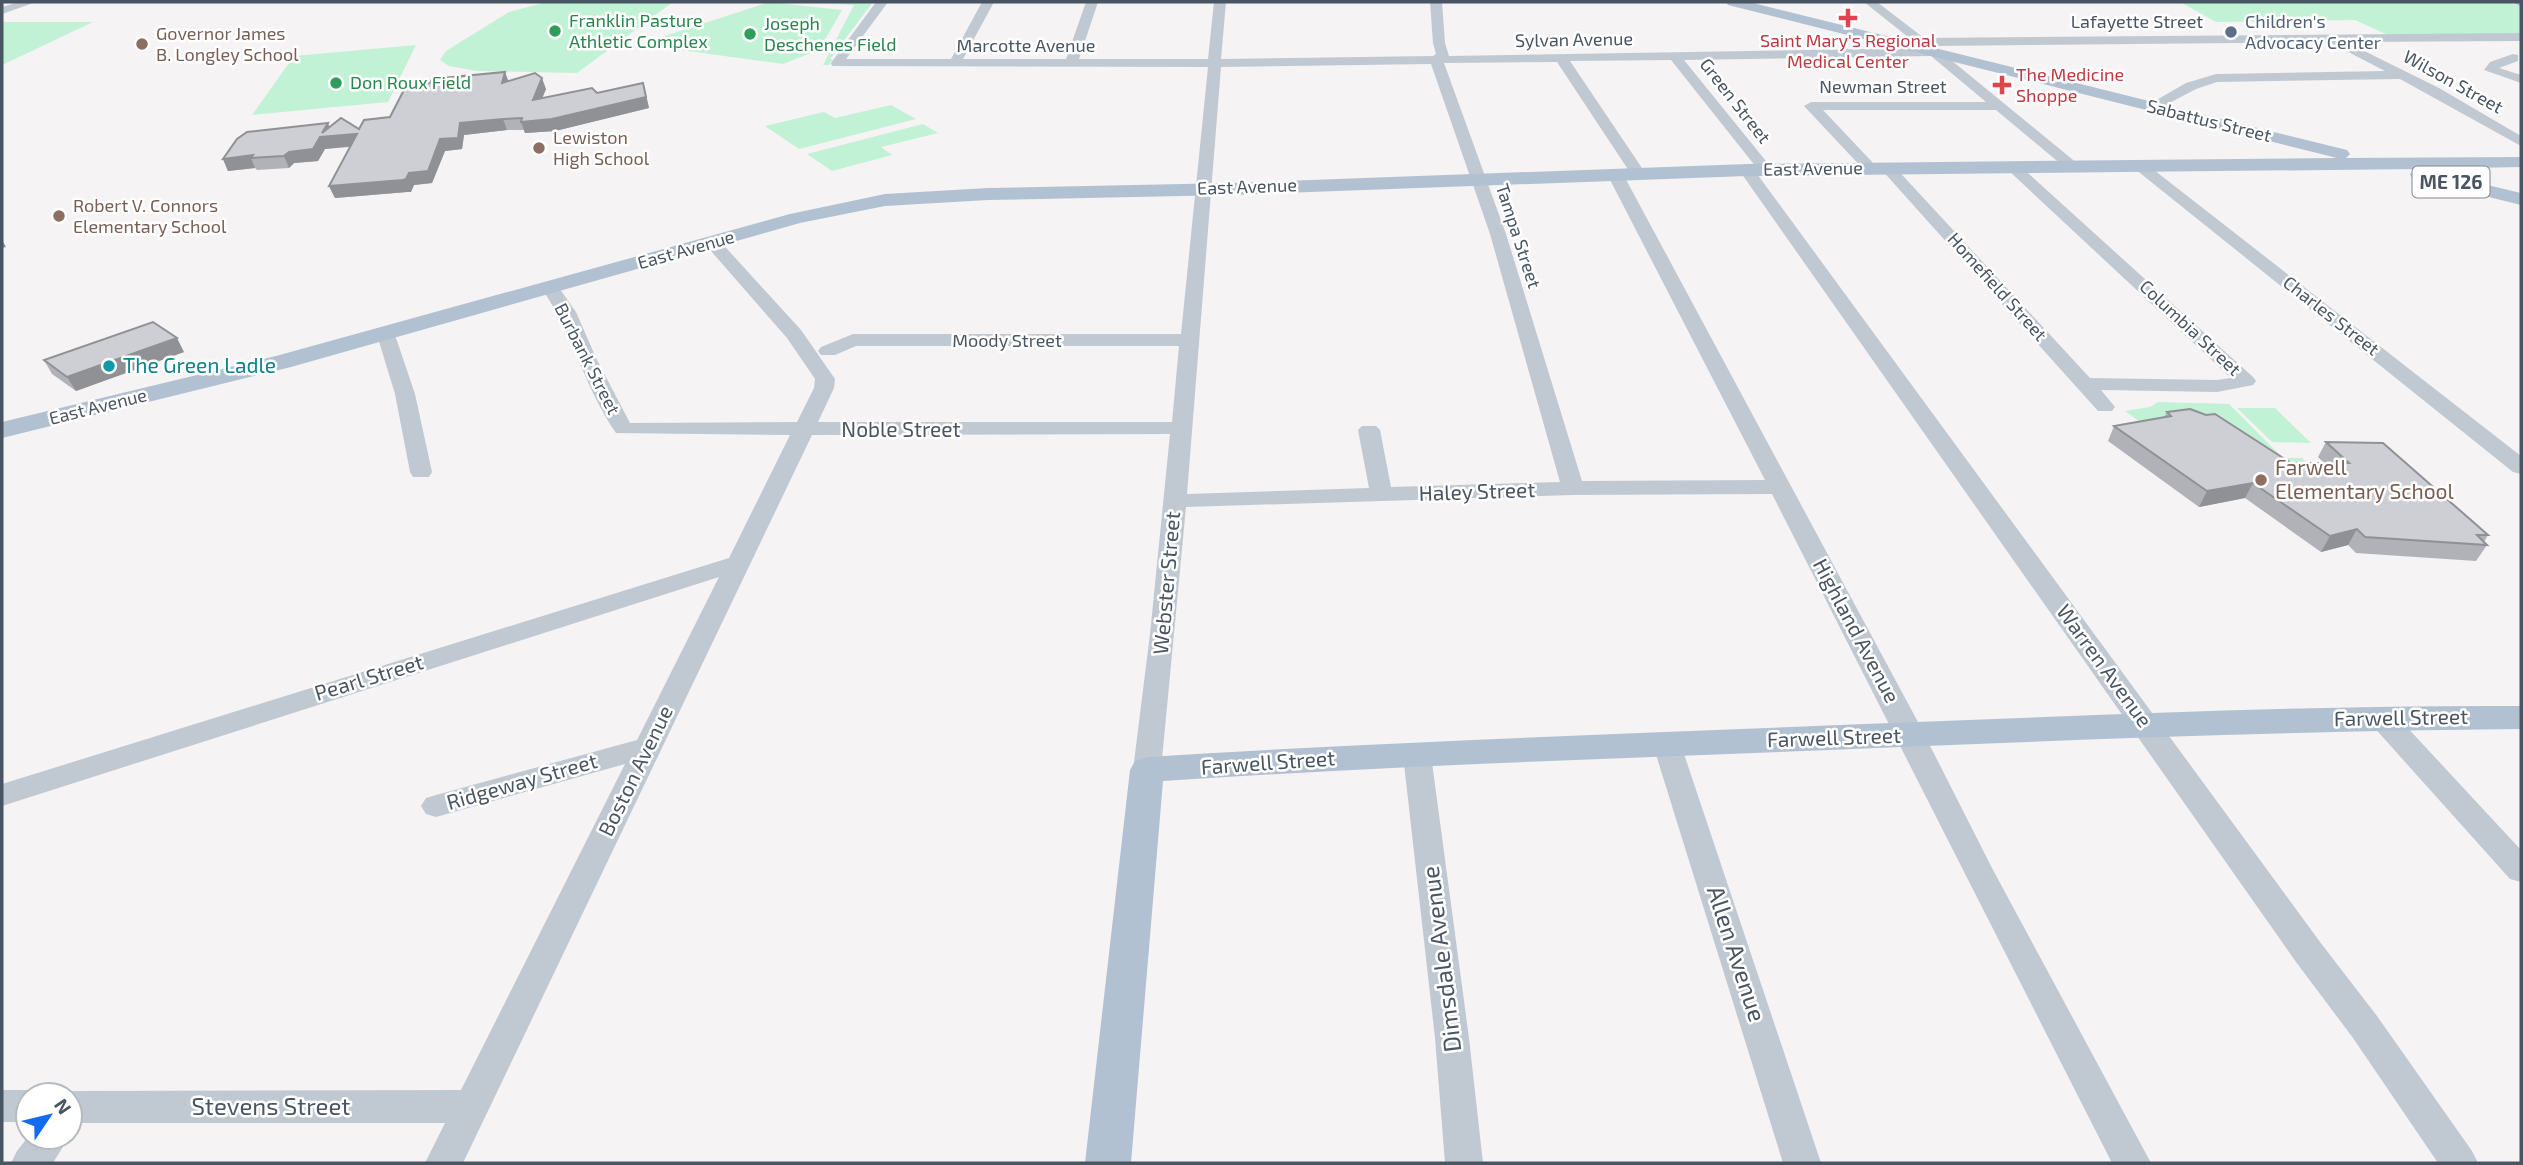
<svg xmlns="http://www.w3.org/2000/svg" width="2523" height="1165" viewBox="0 0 2523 1165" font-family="'Exo 2',sans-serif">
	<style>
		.green { fill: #c1f2d6 }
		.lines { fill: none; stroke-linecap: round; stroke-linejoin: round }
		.minor { fill: #c0c9d2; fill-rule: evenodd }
		.major { fill: #b2c1d2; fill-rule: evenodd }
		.wall { fill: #b0b2b7 }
		.shaded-wall { fill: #909195 }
		.building { fill: #cdcfd5; stroke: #909195; stroke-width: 2 }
		.health-dot { fill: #e0444e; stroke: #fff; stroke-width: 2.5 }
		.leisure-dot { fill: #2e9e5b; stroke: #fff; stroke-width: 2.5 }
		.service-dot { fill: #5c6f8a; stroke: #fff; stroke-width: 2.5 }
		.education-dot { fill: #8d6e63; stroke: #fff; stroke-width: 2.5 }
		.culture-dot { fill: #0f9aa8; stroke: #fff; stroke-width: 2.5 }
		.labels { text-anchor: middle; stroke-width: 5; stroke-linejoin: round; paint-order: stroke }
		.far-leisure-label { font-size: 18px; fill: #27864d; stroke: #fff; text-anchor: start }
		.far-street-label { font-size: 18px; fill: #495562; stroke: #fff }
		.far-service-label { font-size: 18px; fill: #4e5e75; stroke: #fff; text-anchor: start }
		.far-education-label { font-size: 18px; fill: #785e54; stroke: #fff; text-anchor: start }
		.far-health-label { font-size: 18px; fill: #be3a42; stroke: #fff }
		.shield { fill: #fff; stroke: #808891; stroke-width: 2 }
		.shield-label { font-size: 19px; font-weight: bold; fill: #495562 }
		.culture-label { font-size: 21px; fill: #0d838f; stroke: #fff; text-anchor: start }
		.street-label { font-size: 21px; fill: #495562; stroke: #fff }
		.education-label { font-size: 21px; fill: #785e54; stroke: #fff; text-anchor: start }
		.near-street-label { font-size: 24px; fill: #495562; stroke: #fff }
	</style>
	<rect width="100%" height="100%" fill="#f5f3f3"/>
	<!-- green -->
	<g class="green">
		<path d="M547 2H673L577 73 477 71 449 66 440 60 446 51 509 12Z"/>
		<path d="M769 2 842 10 819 50 783 64 652 46V41L665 36Z"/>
		<path d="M799 2H873L830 59H833L829 65H823L854 5Z"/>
		<path d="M2180 2H2508L2521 7V34L2388 35 2355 20 2216 22Z"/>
		<path d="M2 22H93L2 65Z"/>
		<path d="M416 45 388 102 252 115 294 56Z"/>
		<path d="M891 105 916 119 799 149 765 126 824 112 835 118Z"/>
		<path d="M923 124 938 133 881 147 892 155 832 171 807 154Z"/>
		<path d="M2158 402 2229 404 2283 458H2302L2316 471 2143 424 2125 411 2150 407Z"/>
		<path d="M2237 408H2275L2311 443 2272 442Z"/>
	</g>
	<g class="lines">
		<!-- minor -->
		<g class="minor">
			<path d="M19 2H36L2 14V7Z"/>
			<path d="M876 2H888L846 59H951L982 2H994L963 59H1066L1086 2H1098L1079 59H1208L1214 2H1226L1221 59 1433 56 1436 54 1433 43 1430 2H1442L1445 43 1449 56 1922 48 1864 2H1877L1924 38 2521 33V41L2346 42 2439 88 2521 136V146L2400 79 2217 82 2196 89 2158 109 2153 110 2146 106 2186 83 2216 74 2385 71 2329 42 1934 46 2078 164 2081 167 2073 172 2068 170 1996 110H1823L1875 165 1878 168 1875 171H1865L1804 106 1811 102H1986L1931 56 1684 60 1770 166 1773 169 1770 172H1760L1671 60 1570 61 1646 174 1638 179 1633 177 1557 62 1444 63 1506 234 1582 481 1765 480 1607 174 1615 169 1623 174 1918 722 1992 868 2151 1163H2112L1772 494 1573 495 1186 507 1161 770 1157 777 1147 780 1137 777 1133 770 1150 634 1170 434 812 435 463 1163H425L445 1123H70V1095H58L70 1091 461 1090 625 764 436 817 426 814 421 806 426 798 436 795 637 740 719 577 2 806V784L729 558 790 435 616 433C585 389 573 334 542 289L545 285H557L576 312 596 358 630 423 797 422 814 388 815 379 787 338 704 243 712 238 718 239 801 330 835 379 834 388 818 422H1172L1179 346H856L835 355H821L818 351 821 347 853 334H1181L1208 67 832 66 831 63ZM1431 64 1490 234 1560 482 1391 487 1380 430 1376 426H1362L1358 430 1369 488 1187 494 1221 67Z"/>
			<path d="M2513 54 2518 55V61L2499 68 2521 75V83L2484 70 2490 62Z"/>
			<path d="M2140 161 2145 163 2521 456V474L2513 472 2135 169 2132 166 2135 163Z"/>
			<path d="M2013 162 2018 164 2253 377 2256 381 2253 385 2217 392 2101 390 2115 407 2112 411H2098L1880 168 1883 165H1893L2090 378 2217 380 2231 378 2008 170 2005 167Z"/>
			<path d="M1747 165 1752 167 2320 942 2377 1016 2472 1151 2478 1163H2438L2353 1038 2296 962 1739 170Z"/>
			<path d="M386 329 395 335 415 394 432 472 429 477H413L410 472 395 394 377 335Z"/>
			<path d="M2381 707 2391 710 2521 850V882L2510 879 2371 724 2367 717 2371 710Z"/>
			<path d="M1667 735 1677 738 1681 745 1821 1163H1783L1653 745 1657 738Z"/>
			<path d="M1417 745 1427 748 1431 755 1469 1038 1483 1163H1445L1435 1038 1403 755 1407 748Z"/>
			<path d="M2 1090H28L41 1094 28 1095V1122H2Z"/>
			<path d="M28 1137H69L53 1163H11L17 1151Z"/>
		</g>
		<!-- major -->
		<g class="major">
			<path d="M1726 2H1749L2347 150 2350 154 2346 158 2521 157V167L2420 169 2521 193V205L2412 178 2410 174 2418 169 1747 176 1230 195 988 200 885 206 800 223 291 367 2 438V422L276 356 790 214 885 194 988 188 1230 183 1747 164 2337 158 1728 5Z"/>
			<path d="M2512 2H2521V7Z"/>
			<path d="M2521 706V729C2282 731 2043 741 1804 751 1591 759 1377 767 1163 781L1131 1163H1085L1130 770 1135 761 1147 757C1386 742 1626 734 1865 724 2084 716 2302 705 2521 706Z"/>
		</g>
	</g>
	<!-- wall -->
	<g class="wall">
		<path d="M505 72 508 81 546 89 542 98 597 93 646 94 649 108 555 131 525 133 524 130H507L464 135 462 149 445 151 432 183 414 185 411 192H407L335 198 329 186 350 147 325 149 318 161 294 163 289 168 257 170 255 168 228 171 223 159 330 127 359 129 390 117 430 83Z"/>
		<path d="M184 352 76 391 52 374 44 360Z"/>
		<path d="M2167 412 2291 463H2324L2318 457 2326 442 2488 535 2484 542 2487 545 2476 561 2356 553 2348 545 2321 552 2245 498 2199 507 2108 441 2114 426 2164 417Z"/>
	</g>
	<!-- shaded-wall -->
	<g class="shaded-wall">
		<path d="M505 72 509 83H502Z"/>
		<path d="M542 78 546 89 537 111 533 100Z"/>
		<path d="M643 83 649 108 555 131 525 133 521 122Z"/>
		<path d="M503 119 507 130 464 135 462 149 445 151 432 183 414 185 411 192H407L335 198 329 186 409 173 440 139 460 123Z"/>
		<path d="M328 123 333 135 357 134 362 145 325 149 318 161 294 163 289 168 284 156 289 152 320 137Z"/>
		<path d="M253 155 251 158 255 168 228 171 223 159Z"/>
		<path d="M2 240 6 247 2 248Z"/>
		<path d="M177 338 184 352 76 391 67 377Z"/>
		<path d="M2253 483 2245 498 2199 507 2207 491Z"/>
		<path d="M2357 529 2348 545 2321 552 2330 536Z"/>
	</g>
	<!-- building -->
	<g class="building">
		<path d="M505 72 502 83 535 73 542 78 533 100 592 88 597 93 643 83 646 97 552 119 521 122 522 118 503 119 460 123 458 138 440 139 428 171 409 173 406 179 403 180 329 186 357 134 320 137 313 149 289 152 284 156 251 158 253 155 223 159 237 139 247 132 328 123 322 133 341 118 359 129 364 120 390 117 407 84 430 83 432 79Z"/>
		<path d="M153 322 177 338 67 377 44 360Z"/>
		<path d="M2190 409 2206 415 2215 414 2291 463H2349L2326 442 2383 443 2488 535H2477L2487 545 2365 537 2357 529 2330 536 2253 483 2207 491 2114 426 2171 416 2167 412Z"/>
	</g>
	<!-- markers -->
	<g class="health-dot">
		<path d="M1844.5 7.5h7v7h7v7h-7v7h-7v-7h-7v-7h7z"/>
		<path d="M1998.5 74.5h7v7h7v7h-7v7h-7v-7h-7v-7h7z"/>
	</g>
	<g class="leisure-dot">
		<circle cx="555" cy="31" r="7"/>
		<circle cx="750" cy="34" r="7"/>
		<circle cx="336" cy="83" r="7"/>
	</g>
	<circle class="service-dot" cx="2231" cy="32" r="7"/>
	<g class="education-dot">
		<circle cx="142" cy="44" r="7"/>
		<circle cx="539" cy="148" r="7"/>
		<circle cx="59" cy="216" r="7"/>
		<circle cx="2261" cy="480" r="7"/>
	</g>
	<circle class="culture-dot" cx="109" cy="366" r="7"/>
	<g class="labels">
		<!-- far-leisure labels -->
		<g class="far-leisure-label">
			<text x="569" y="27">Franklin Pasture<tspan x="569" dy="21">Athletic Complex</tspan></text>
			<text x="764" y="30">Joseph<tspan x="764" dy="21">Deschenes Field</tspan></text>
			<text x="350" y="89">Don Roux Field</text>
		</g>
		<!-- far-street labels -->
		<g class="far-street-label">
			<text x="2137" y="28">Lafayette Street</text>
			<text transform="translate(1574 40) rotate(-1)" y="6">Sylvan Avenue</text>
			<text x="1026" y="52">Marcotte Avenue</text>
			<text transform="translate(2453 82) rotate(29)" y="6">Wilson Street</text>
			<text x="1883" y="93">Newman Street</text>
			<text transform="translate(1735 101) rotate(52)" y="6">Green Street</text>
			<text transform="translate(2209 121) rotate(14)" y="6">Sabattus Street</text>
			<text transform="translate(1813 169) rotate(-1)" y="6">East Avenue</text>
			<text transform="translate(1247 187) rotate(-2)" y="6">East Avenue</text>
			<text transform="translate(1518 236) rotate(72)" y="6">Tampa Street</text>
			<text transform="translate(686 250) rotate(-16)" y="6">East Avenue</text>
			<text transform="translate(1997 287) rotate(48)" y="6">Homefield Street</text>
			<text transform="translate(2331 316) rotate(38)" y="6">Charles Street</text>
			<text transform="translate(2190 328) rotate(43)" y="6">Columbia Street</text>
			<text x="1007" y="347">Moody Street</text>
			<text transform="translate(587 359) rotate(63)" y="6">Burbank Street</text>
			<text transform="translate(98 407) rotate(-14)" y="6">East Avenue</text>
		</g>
		<!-- far-service labels -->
		<g class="far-service-label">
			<text x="2245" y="28">Children's<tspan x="2245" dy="21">Advocacy Center</tspan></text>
		</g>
		<!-- far-education labels -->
		<g class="far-education-label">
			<text x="156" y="40">Governor James<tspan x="156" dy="21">B. Longley School</tspan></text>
			<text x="553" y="144">Lewiston<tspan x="553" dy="21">High School</tspan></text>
			<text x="73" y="212">Robert V. Connors<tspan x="73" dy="21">Elementary School</tspan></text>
		</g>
		<!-- far-health labels -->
		<g class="far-health-label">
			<text x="1848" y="47">Saint Mary's Regional<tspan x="1848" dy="21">Medical Center</tspan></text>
			<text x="2016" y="81" text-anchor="start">The Medicine<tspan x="2016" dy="21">Shoppe</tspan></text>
		</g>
		<!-- shield labels -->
		<rect class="shield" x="2412.5" y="166.5" width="77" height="31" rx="5"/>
		<g class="shield-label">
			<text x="2451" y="189">ME 126</text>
		</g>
		<!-- culture labels -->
		<g class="culture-label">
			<text x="123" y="373">The Green Ladle</text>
		</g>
		<!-- street labels -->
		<g class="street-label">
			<text x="901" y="437">Noble Street</text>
			<text transform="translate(1477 492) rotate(-2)" y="7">Haley Street</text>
			<text transform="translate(1167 583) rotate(-85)" y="7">Webster Street</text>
			<text transform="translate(1856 631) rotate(62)" y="7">Highland Avenue</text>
			<text transform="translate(2104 666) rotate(54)" y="7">Warren Avenue</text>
			<text transform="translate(369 678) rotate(-17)" y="7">Pearl Street</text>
			<text transform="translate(2401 718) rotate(-1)" y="7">Farwell Street</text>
			<text transform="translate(1834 738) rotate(-2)" y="7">Farwell Street</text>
			<text transform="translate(1268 763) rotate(-4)" y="7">Farwell Street</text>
			<text transform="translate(636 771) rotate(-64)" y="7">Boston Avenue</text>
			<text transform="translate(522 782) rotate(-16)" y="7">Ridgeway Street</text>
		</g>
		<!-- education labels -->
		<g class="education-label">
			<text x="2275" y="475">Farwell<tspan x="2275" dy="24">Elementary School</tspan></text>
		</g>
		<!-- near-street labels -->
		<g class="near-street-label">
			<text transform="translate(1736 954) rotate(72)" y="8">Allen Avenue</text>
			<text transform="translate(1442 959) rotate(-97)" y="8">Dimsdale Avenue</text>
			<text x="271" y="1115">Stevens Street</text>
		</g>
	</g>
	<!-- border -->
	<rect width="2523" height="1165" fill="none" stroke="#495562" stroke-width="7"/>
	<!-- north arrow -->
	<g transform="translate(49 1116) rotate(55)"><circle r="33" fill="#ffffff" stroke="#b6bbc0" stroke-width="2"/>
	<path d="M0-5L12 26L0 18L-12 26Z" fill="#136bef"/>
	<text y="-10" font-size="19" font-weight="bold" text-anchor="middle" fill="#495562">N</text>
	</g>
</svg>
